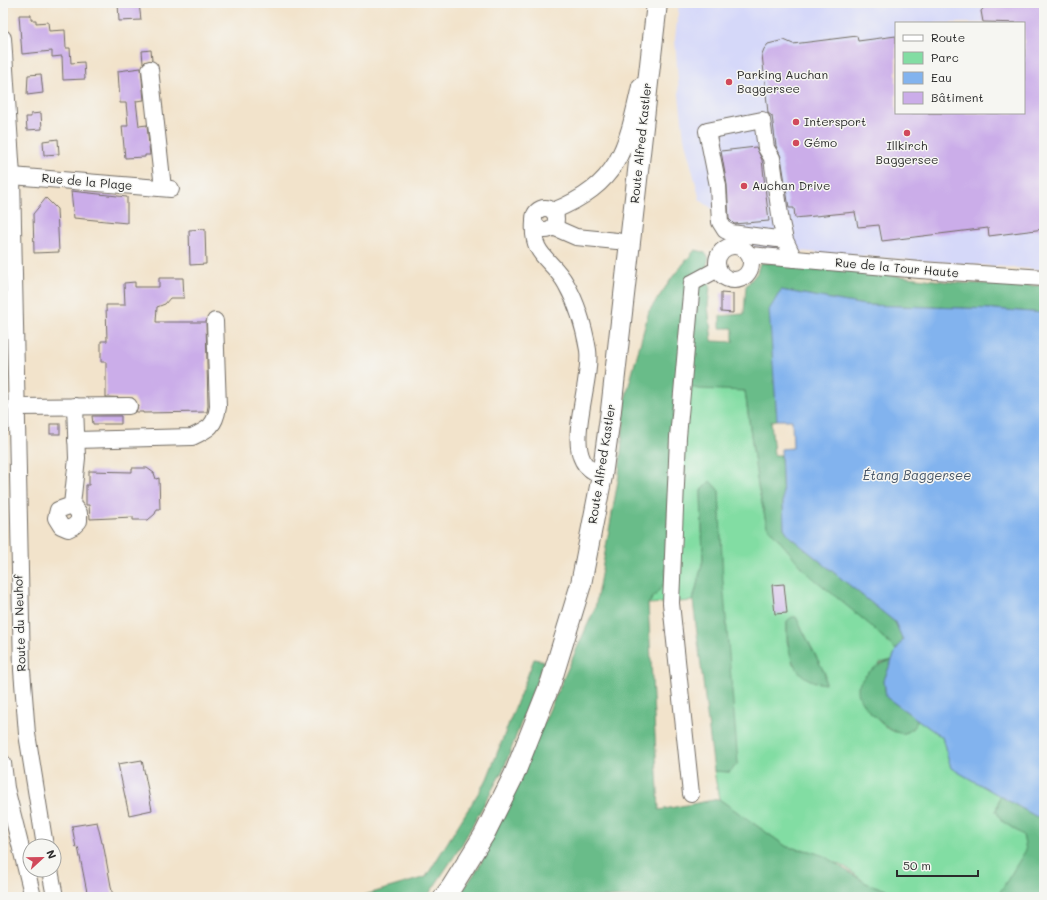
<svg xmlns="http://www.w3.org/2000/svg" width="1047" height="900" viewBox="0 0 1047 900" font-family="Mali,sans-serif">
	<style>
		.built { fill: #d5d8f9; fill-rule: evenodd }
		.green { fill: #82dda3; stroke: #568467; fill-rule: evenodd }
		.forest { fill: #69bc89; stroke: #4a745a }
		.water { fill: #82b3ee; stroke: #566f8c }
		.building { fill: #cbade9 }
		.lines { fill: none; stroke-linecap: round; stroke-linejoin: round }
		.minor-casing { stroke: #716b63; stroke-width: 18 }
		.major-casing { stroke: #716b63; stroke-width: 22 }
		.minor { stroke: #fff; stroke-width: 16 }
		.major { stroke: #fff; stroke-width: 20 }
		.poi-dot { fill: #d1495b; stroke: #f6f6f2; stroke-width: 1.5 }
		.labels { text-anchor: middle; stroke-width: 3; stroke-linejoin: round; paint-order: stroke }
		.poi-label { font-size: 12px; fill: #2b2b2b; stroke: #f6f6f2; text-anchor: start }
		.street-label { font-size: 12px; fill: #2b2b2b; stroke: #f6f6f2 }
		.water-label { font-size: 13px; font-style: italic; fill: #455466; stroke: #f6f6f2 }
	</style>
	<rect width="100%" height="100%" fill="#f6f6f2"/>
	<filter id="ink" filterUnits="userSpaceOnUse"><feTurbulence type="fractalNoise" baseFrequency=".025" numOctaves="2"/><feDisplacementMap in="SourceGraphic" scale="8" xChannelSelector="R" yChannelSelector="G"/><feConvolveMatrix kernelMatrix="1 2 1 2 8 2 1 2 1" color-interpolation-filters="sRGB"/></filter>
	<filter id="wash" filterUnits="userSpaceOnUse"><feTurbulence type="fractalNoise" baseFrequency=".012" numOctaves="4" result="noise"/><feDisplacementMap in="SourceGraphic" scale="16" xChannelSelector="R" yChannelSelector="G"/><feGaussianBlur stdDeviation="0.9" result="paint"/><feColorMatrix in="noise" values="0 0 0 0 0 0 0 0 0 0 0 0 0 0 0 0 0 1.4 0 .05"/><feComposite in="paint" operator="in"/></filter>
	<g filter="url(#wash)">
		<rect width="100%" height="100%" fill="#f2e3cb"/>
		<!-- built -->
		<path class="built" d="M679 3H1044V270L784 250 724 243 714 225V210L700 200 684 138 679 94 675 39ZM896 23H1024V113H896Z"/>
		<!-- green -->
		<path class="green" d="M675 383 745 391 758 486 767 526 896 650 892 660 880 663 860 699C875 717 898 751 918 720L942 737 951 768 1000 796 996 811 1002 821 1023 835 1027 850 997 897H899L889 891 866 883 845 867 810 851 787 847 719 799 714 771 730 772 719 491 710 481 701 491 703 560 693 601 648 604 665 582ZM796 617 825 674 824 684 793 664 787 641V621Z"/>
		<!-- forest -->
		<g class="forest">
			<path d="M695 250 704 252 709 258 706 268 710 287 708 306 712 341 733 342V328H720V316L744 314 746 286 757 273 760 263H784L960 283 1044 286V313L994 309 864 305 781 290 770 310 777 420 771 421 774 455H781L784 528 790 537 895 622 903 640 896 650 870 625 807 573 767 526 758 486 745 391 698 389 675 383 665 583 648 604 659 810 719 799 787 847 810 851 824 856 866 883 889 891 899 897H458L479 867 595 608 619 475 626 396 649 311 674 275Z"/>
			<path d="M710 481 719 491 723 582 738 763 730 772 714 771 693 601 703 560 701 490Z"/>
			<path d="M792 617H796L825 674V684C790 680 787 650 787 621Z"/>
			<path d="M534 659 544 661 504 768 461 846 427 897H358L426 877 487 779Z"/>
			<path d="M892 660 884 680 886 697 918 720C915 725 912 731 905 733 893 737 865 709 860 699 858 695 858 690 858 686 866 672 876 665 892 660Z"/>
			<path d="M1000 796 1044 821V897H997L1026 850 1023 835 1002 821 996 811Z"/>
		</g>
		<!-- water -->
		<path class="water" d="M781 290 864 305 994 309 1044 313V821L951 768 942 737 886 697 884 680 896 650 903 640 895 622 790 537 784 528 781 449 793 448 792 420H777L769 310Z"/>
		<g id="blocks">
			<!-- building -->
			<g class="building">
				<path d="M118 3H139L141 20 119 21Z"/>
				<path d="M988 3H1044V229L989 236 988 228 882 241 879 225 858 227 855 212 795 218 794 208H789L781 157 776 146 772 116 768 113 762 54 764 49 768 44 784 40 793 44 857 36 858 41 896 36V113H1024V23L983 22 981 11Z"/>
				<path d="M19 15H31V20H36V23L48 22 49 31 65 30 66 48H70L71 63 84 62 85 79 63 80 62 56 52 57V51L22 54Z"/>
				<path d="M151 50 152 60 143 63 142 51Z"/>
				<path d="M141 68 144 100 136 101 139 126 147 125 150 155H145V157L125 158 122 126H128L127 113 126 103H120L118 71Z"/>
				<path d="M41 74 43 93 27 95 28 75Z"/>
				<path d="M41 113 42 129 27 130 26 117H31V114Z"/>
				<path d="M58 139 59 154 44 155 43 141Z"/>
				<path d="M756 147 762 160 769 221 734 224 729 219 727 185 721 151Z"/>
				<path d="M71 191 127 197V223L74 218Z"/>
				<path d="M46 198 57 209 59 252 34 253 33 214Z"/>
				<path d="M205 229 206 264 190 265 189 230Z"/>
				<path d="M159 278H183L184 298H170L165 304 157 307 156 322H206L208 406 207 412 143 413V412H136L138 406 133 398 106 397V362H101V341H107L106 305H125L124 283 135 282V287H159Z"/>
				<path d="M721 293 733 294V313L721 312Z"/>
				<path d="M92 416H121V424H93Z"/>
				<rect x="50" y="424" width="10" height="10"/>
				<path d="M132 468H147L154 473 156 479 159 478 160 509H157L155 514 148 520H133V517L90 519 89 505H86V485H89V471L132 472Z"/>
				<path d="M784 584 787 613 775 614 772 585Z"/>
				<path d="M142 760 152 810 129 815 118 764Z"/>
				<path d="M97 822 102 843H103L113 897H88L78 847 76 848 72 826Z"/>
			</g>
		</g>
	</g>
	<g filter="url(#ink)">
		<use href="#blocks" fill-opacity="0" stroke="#716b63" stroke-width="1"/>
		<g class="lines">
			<!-- minor casing -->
			<g class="minor-casing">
				<g id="minor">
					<path d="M3 38 12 176 22 670 27 734 45 846"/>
					<path d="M150 69 163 188"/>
					<path d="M12 176 171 189"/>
					<circle cx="545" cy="219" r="11"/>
					<path d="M553 211C619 184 626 150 640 86"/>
					<path d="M534 222C531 257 552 258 566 284 578 305 584 326 588 350 592 380 569 435 583 461 587 469 595 472 602 476"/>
					<path d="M553 227 576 237 617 241"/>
					<path d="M785 240 731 233 725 230 720 222 718 186 707 131 762 120 766 148 772 158 781 222 785 240 794 259"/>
					<circle cx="734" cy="263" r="17"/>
					<path d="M750 255 920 270 1044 278"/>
					<path d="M16 407 129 406"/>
					<path d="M76 440 192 437C209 429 215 426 218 407L215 321"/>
					<path d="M72 505 79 513V521L74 526 68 529 61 526 56 518 58 510 72 505 77 458 75 406"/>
					<path d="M3 763 6 788 33 897"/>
					<path d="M691 794 671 603 678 437 692 283 718 269"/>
					<path d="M50 870 55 897"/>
				</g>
			</g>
			<!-- major casing -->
			<g class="major-casing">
				<path id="major" d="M444 897 451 888 484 835 514 775 551 682 581 584 602 476 611 410 657 3"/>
			</g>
			<!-- minor -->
			<use href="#minor" class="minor"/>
			<!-- major -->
			<use href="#major" class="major"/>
		</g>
	</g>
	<!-- markers -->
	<g class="poi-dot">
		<circle cx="729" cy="82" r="4"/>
		<circle cx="796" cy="122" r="4"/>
		<circle cx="907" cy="133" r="4"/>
		<circle cx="796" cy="143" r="4"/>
		<circle cx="744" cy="186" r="4"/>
	</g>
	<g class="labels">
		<!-- poi labels -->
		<g class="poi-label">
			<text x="737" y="79">Parking Auchan<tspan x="737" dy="14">Baggersee</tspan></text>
			<text x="804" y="126">Intersport</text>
			<text x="804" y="147">Gémo</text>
			<text x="907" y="150" text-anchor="middle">Illkirch<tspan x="907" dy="14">Baggersee</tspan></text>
			<text x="752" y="190">Auchan Drive</text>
		</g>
		<!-- street labels -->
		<g class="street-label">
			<text transform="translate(641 143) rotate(-84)" y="4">Route Alfred Kastler</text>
			<text transform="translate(87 182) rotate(5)" y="4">Rue de la Plage</text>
			<text transform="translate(897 268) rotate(5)" y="4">Rue de la Tour Haute</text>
			<text transform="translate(602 464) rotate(-81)" y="4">Route Alfred Kastler</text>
			<text transform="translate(20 623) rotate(-92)" y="4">Route du Neuhof</text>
		</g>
		<!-- water labels -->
		<g class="water-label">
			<text x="917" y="480">Étang Baggersee</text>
		</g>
	</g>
	<!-- margin -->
	<rect width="1047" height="900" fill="none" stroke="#f6f6f2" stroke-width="16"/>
	<!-- legend -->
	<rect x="895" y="22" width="130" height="92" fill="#f6f6f2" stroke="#a5a5a2"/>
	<rect x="903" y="35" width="20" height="6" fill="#ffffff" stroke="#a5a5a2"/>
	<text x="931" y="42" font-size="12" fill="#2b2b2b">Route</text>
	<rect x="903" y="52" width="20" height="12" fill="#82dda3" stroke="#a5a5a2"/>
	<text x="931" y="62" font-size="12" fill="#2b2b2b">Parc</text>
	<rect x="903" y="72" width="20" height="12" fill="#82b3ee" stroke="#a5a5a2"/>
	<text x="931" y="82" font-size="12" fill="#2b2b2b">Eau</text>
	<rect x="903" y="92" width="20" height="12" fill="#cbade9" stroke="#a5a5a2"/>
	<text x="931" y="102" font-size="12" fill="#2b2b2b">Bâtiment</text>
	<!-- north arrow -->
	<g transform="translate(42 858) rotate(68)"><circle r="19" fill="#f6f6f2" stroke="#a5a5a2"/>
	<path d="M0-3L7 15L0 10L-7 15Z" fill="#d1495b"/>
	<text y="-6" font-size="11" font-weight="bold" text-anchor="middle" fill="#2b2b2b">N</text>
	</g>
	<!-- scale -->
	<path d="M897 870v6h81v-6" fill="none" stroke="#2b2b2b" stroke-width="2"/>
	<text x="903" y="870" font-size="12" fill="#2b2b2b" stroke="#f6f6f2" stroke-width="3" paint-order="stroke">50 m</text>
</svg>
